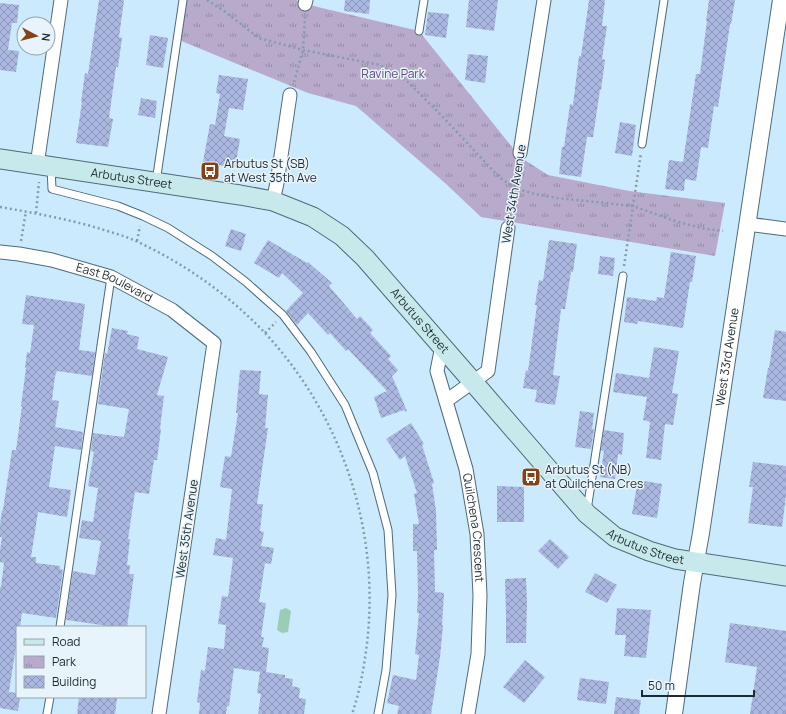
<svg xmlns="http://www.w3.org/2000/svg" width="786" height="714" viewBox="0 0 786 714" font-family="Manrope,sans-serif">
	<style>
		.park { fill: url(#park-tufts) }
		.water { fill: #9accb6 }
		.building { fill: url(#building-cross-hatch) }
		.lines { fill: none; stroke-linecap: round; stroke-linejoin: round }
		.service-casing { stroke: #4f6a7b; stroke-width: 9 }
		.minor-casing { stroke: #4f6a7b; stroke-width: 15 }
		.tertiary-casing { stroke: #4f6a7b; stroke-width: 18 }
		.secondary-casing { stroke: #4f6a7b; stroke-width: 21 }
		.path { stroke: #849caa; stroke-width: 2.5; stroke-dasharray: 2 3; stroke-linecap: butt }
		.service { stroke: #fff; stroke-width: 7 }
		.minor { stroke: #fff; stroke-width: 13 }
		.tertiary { stroke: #fff; stroke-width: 16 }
		.secondary { stroke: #c8e9eb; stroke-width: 19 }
		.labels { text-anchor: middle; stroke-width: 3; stroke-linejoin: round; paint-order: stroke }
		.park-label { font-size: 12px; fill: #61477e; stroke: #e8f4fc }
		.poi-label { font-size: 12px; fill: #1e2a31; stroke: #e8f4fc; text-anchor: start }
		.street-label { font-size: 12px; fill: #1e2a31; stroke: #e8f4fc }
	</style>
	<defs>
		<pattern id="park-tufts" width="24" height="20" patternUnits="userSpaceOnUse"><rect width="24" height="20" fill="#b8aaca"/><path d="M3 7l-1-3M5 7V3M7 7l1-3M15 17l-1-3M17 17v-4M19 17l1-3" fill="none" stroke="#958ba5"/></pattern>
		<pattern id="building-cross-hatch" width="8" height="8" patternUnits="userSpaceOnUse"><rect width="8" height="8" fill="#aab8e1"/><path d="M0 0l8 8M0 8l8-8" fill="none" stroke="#8a96b7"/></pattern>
	</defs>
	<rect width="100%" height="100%" fill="#cbeafd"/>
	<!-- park -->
	<path class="park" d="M185 0H296L305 4 419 31 520 157 548 175 629 191 725 203 715 256 481 217 445 183 356 106 308 93 179 40Z"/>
	<!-- water -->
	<path class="water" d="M286 608 291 611 288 632 282 633 277 630 280 610Z"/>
	<!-- building -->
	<g class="building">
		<path d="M99 0H124L119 37 122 38 118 67H116L109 118 113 119 108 147 76 143 82 102H81L85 73 88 74Z"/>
		<path d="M345 0H370L369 14 344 11Z"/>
		<path d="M469 0H498L494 31 466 27Z"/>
		<path d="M589 0H605L602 26H607L602 59 605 60 601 90H600L593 137H587L581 177 559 174 562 147H564L570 104 573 105 579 56H581Z"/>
		<path d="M709 0H735L731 24H730L718 107 714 106 708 148 701 147 696 181 685 179 684 191 665 189 669 160 683 162 696 74H700L707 21H706Z"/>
		<path d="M0 3 19 5 17 23H12L8 50 19 51 16 72 0 70Z"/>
		<path d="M428 12 449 14 446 38 425 35Z"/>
		<path d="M150 35 168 38 163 68 146 65Z"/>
		<path d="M468 54 488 56 485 83 465 80Z"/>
		<path d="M219 75 248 79 243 110 229 108 224 136 240 139 235 168 203 162 210 124 215 125 220 94 216 93Z"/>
		<path d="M141 98 157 101 155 118 138 115Z"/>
		<path d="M620 122 636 125 632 156 615 153Z"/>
		<path d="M231 229 246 234 244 239H245L241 251 225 246Z"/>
		<path d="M268 240 307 263 308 262 332 283 329 286 357 319 360 316 373 330 370 333 391 356 388 359 398 370 392 376 407 411 406 412 404 410 381 418 374 397 387 391 348 349 346 351 330 333 328 335 308 313 297 325 286 311 303 293 282 273 279 278 254 263Z"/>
		<path d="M549 240 577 244 573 272H571L565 309H561L553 375 560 376 555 405 535 402 537 390 523 388 526 370 528 371 537 305H535L539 280 543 281Z"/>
		<path d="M671 252 696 256 692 282H690L683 328 638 321 637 324 624 322 627 297 656 301 657 297 664 298Z"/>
		<path d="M600 256 615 258 613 276 598 274Z"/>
		<path d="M26 295 85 304 79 350 95 352 92 376 57 371 55 376 52 400 59 401 55 427 83 432 81 450 55 446 49 487 71 490 67 517 38 512 31 557H36V563L60 566V569L63 570 56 618 22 613 20 627H17V646H16L9 692 17 693V697H20L18 711 0 708V587H1L4 563 0 562V550L2 537H0V525L2 510H3L12 450H16L22 406H21L26 368H25L27 352 30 353 34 325 22 324Z"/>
		<path d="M112 328 128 331 127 334 139 337 137 349 168 357 157 395 164 396 160 429H161L157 460H154L149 494 135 492 128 539H130L127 565H130L129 574H134L127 627H115L67 620V619H66L73 571 95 575 101 541 79 538 82 520 93 522 98 488 88 486 94 452 91 451 93 433 124 437 129 409 98 404 105 353 107 354Z"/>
		<path d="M775 330 786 332V401L763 398 768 368H769Z"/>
		<path d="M654 347 679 351 672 393 678 394 673 425 665 424 661 460 646 458 650 422 643 420 647 397 613 392 616 373 649 378Z"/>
		<path d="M240 370 261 371 259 394 268 395 265 428H268L257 504H263L260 531 264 532 261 546 274 548 271 564 265 563 259 602 266 603 261 637H264L262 647 269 648 266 672 285 675V678L293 679 292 686 300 688 299 698 306 699 304 714H258L261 694 257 693 260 672 234 668 229 706H227L226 714H199L200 703 197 702 201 670 205 671 208 647 224 649 226 625 218 624 222 596 228 597 233 558 213 555 216 538 226 540 232 489 220 487 225 456 231 457 238 413H236Z"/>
		<path d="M580 411 594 413 592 429H594L591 449 575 447Z"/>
		<path d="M411 423 424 444 422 445 434 483 432 484 436 511 437 550H434L435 592 444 593 442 625H443L440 657 431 714H397L399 706 387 703 393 675 416 680 419 655 415 654 419 613H417L418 595 417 551H413V524H419L414 494 417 493 405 456 400 460 386 439Z"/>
		<path d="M604 430 624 433 622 455 618 454 615 479 600 477 604 451 601 450Z"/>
		<path d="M753 462 786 466V496L782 527 748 523 753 487H749Z"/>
		<path d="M638 480 662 484 657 518 632 514Z"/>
		<path d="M497 486 524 487V522H497Z"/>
		<path d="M550 539 569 557 558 569 538 551Z"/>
		<path d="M595 573 617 585 607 603 585 592Z"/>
		<path d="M526 578 527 602 526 643H506V616L505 579Z"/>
		<path d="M617 608 651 610 646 658 624 656 626 635H615Z"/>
		<path d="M730 623 786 631V714H750L757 667 725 662Z"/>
		<path d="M525 660 545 677 524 703 503 687Z"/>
		<path d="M580 678 609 682 606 704 577 700Z"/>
		<path d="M79 697H107L117 698 115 714H77Z"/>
		<path d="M616 697 641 700 639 714H614Z"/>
	</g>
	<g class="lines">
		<!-- service casing -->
		<g class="service-casing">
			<g id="service">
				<path d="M419 31 424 0"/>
				<path d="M642 144 664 0"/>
				<path d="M51 167 52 189 118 206 143 216 168 228 212 256 246 282 283 315 311 352 345 405 373 473 388 530 392 595 386 670 378 714"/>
				<path d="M156 182 183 0"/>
				<path d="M587 510 623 276"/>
				<path d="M60 627 111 277"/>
				<path d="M47 714 50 697"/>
			</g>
		</g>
		<!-- minor casing -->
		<g class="minor-casing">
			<g id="minor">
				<path d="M305 4 306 0"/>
				<path d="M520 153 544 0"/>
				<path d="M37 165 61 0"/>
				<path d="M273 201 277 183 290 95"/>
				<path d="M747 224 786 229"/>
				<path id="s1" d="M0 252 19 254 52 260 111 277 172 310 214 343 159 714"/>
				<path id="s2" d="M442 346 437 371 466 469 477 534 480 595 478 654 468 714"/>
				<path d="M446 401 488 371 508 228"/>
			</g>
		</g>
		<!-- tertiary casing -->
		<g class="tertiary-casing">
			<g id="tertiary">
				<path id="s3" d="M674 714 692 583 701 533 781 0"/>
			</g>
		</g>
		<!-- secondary casing -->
		<g class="secondary-casing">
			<g id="secondary">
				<path id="s4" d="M0 159 240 195 273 201 313 217 342 236 365 258 473 382 587 514 615 537 649 551 675 559 786 576"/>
			</g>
		</g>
		<!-- path -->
		<g class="path">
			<path d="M207 0 224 11 259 38 303 50 380 65 408 82 440 114 499 177 515 188 535 194 557 198 587 201 633 206 675 221 701 228 723 231"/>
			<path d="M294 82 303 50 305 17"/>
			<path d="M0 207C34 213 68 219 101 229 113 233 126 236 138 242 185 264 229 295 265 333 344 418 382 536 366 651 363 673 359 694 352 714"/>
			<path d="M36 213 39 182"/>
			<path d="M510 216 518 166"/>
			<path d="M21 241 26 211"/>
			<path d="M137 241 140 226"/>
			<path d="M624 266 641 153"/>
			<path d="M265 333 276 322"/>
		</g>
		<!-- service -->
		<use href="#service" class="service"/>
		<!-- minor -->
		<use href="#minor" class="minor"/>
		<!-- tertiary -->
		<use href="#tertiary" class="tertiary"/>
		<!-- secondary -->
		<use href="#secondary" class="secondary"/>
	</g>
	<!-- icons -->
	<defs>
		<g id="bus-square" transform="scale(1)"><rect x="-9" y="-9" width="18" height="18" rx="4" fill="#864217" stroke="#e8f4fc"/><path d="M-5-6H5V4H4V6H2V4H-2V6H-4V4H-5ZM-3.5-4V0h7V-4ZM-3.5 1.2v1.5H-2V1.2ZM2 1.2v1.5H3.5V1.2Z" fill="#fff"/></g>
	</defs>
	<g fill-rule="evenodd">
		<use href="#bus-square" x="210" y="171"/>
		<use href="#bus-square" x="531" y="477"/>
	</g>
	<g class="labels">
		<!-- park labels -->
		<g class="park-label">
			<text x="393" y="78">Ravine Park</text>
		</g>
		<!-- poi labels -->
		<g class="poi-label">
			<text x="224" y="168">Arbutus St (SB)<tspan x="224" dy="14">at West 35th Ave</tspan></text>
			<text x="545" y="474">Arbutus St (NB)<tspan x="545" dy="14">at Quilchena Cres</tspan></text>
		</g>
		<!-- street labels -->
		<g class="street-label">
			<text dy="4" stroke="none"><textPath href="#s4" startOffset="133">Arbutus Street</textPath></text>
			<text transform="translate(514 194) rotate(-81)" y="4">West 34th Avenue</text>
			<text dy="4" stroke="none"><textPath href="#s1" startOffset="119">East Boulevard</textPath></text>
			<text dy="4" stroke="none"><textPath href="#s4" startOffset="469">Arbutus Street</textPath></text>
			<text dy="4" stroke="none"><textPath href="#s3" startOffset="361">West 33rd Avenue</textPath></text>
			<text dy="4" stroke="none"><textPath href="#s2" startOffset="187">Quilchena Crescent</textPath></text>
			<text transform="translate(187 529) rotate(-82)" y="4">West 35th Avenue</text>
			<text dy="4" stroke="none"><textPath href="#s4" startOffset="793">Arbutus Street</textPath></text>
		</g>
	</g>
	<!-- legend -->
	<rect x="16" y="626" width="130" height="72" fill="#e8f4fc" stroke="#97a3ab"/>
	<rect x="24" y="639" width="20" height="6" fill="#c8e9eb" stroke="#97a3ab"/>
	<text x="52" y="646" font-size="12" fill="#1e2a31">Road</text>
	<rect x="24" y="656" width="20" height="12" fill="url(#park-tufts)" stroke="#97a3ab"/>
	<text x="52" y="666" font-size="12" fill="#1e2a31">Park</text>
	<rect x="24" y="676" width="20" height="12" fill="url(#building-cross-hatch)" stroke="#97a3ab"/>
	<text x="52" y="686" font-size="12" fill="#1e2a31">Building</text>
	<!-- north arrow -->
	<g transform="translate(36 36) rotate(97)"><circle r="19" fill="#e8f4fc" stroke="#97a3ab"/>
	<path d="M0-3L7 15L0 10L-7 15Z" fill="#864217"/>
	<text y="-6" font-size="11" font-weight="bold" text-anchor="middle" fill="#1e2a31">N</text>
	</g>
	<!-- scale -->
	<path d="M642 690v6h112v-6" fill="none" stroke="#1e2a31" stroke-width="2"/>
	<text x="648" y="690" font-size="12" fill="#1e2a31" stroke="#e8f4fc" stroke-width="3" paint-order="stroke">50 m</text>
</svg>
